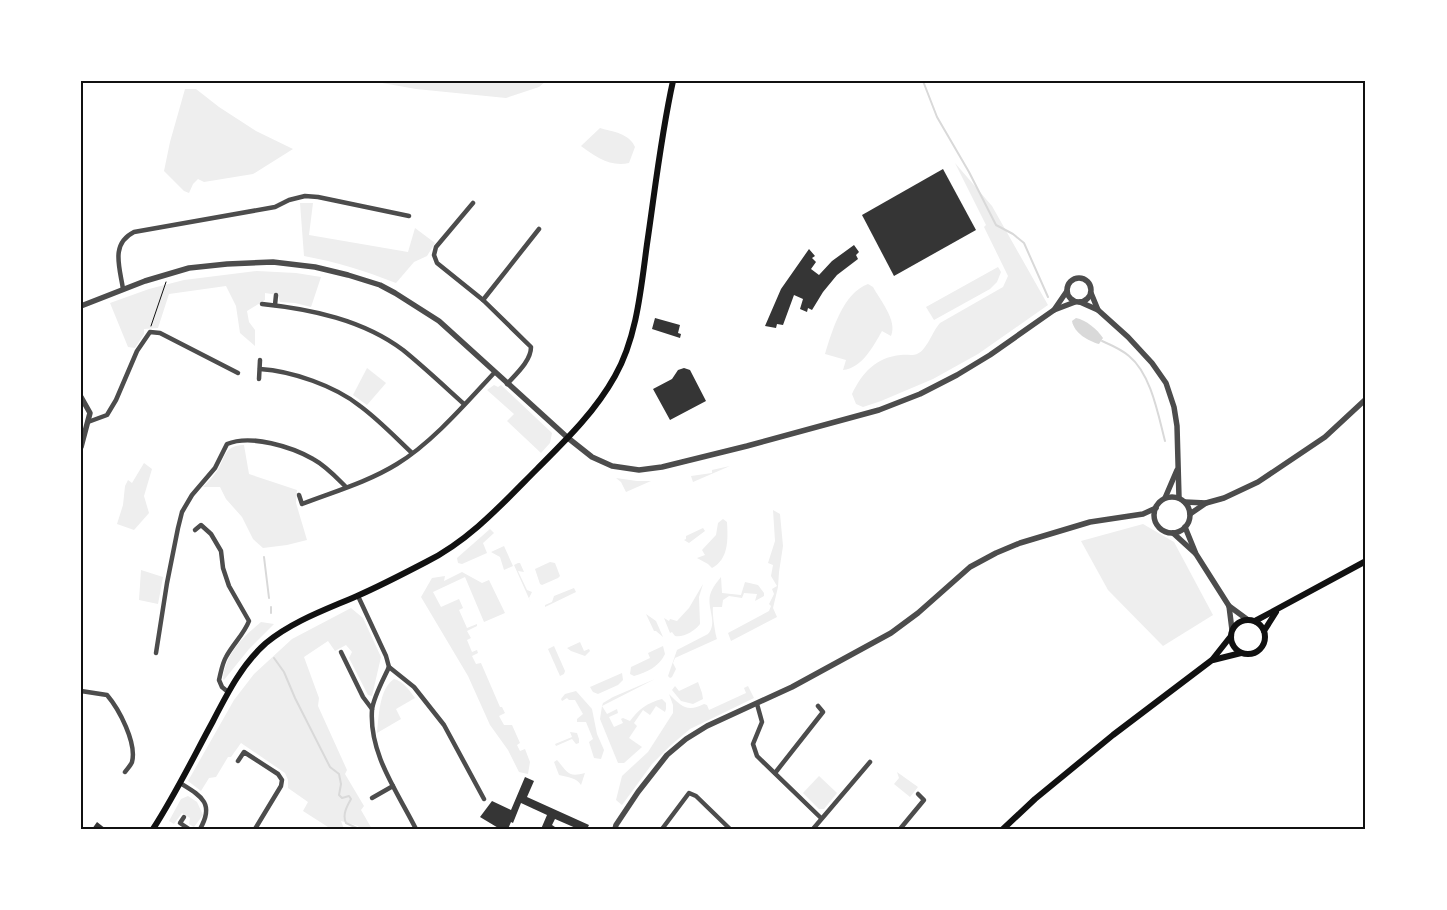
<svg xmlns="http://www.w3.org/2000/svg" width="1447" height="910" viewBox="0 0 1447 910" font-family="Commissioner,sans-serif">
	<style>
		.green { fill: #eee }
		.water { fill: #d9d9d9 }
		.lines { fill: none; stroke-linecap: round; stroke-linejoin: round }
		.stream { stroke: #d9d9d9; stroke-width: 2 }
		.building { fill: #353535 }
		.path { stroke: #111; stroke-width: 1 }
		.minor { stroke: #4c4c4c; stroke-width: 4.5 }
		.tertiary { stroke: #4c4c4c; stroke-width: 5.5 }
		.secondary { stroke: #111; stroke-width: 6 }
		.neatline { fill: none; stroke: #111; stroke-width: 2 }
	</style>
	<rect width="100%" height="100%" fill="#fff"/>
	<!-- green -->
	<g class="green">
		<path d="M371 81H546L539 87 506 98 416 89Z"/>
		<path d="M185 89H196L219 107 256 131 293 149 253 174 204 182 198 179 193 184 189 193 184 191 164 171 170 142Z"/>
		<path d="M600 128C613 132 629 133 635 147L629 163C610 167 596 157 581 146Z"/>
		<path d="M955 163 992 206 1048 305 978 354 933 379 881 401 863 407 856 404 852 394C862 373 876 357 901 355 906 354 912 356 917 354 927 350 932 332 940 323L1003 287 1008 276 984 227 986 225Z"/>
		<path d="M300 203H313L309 235 408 252 415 228 435 243 427 256 414 262 396 283C365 271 337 262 304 256Z"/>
		<path d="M998 267 1001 272 997 282 990 289 934 320 926 307Z"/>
		<path d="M257 271 296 273 321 277 311 307 295 303 280 302 278 295 265 293V300L247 311 249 322 255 330V346L240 333 236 306 226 286 169 294 158 328 144 329V334L135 348 128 347 110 303 149 289 184 280Z"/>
		<path d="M868 284 873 287C880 300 898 321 891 336L882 331C873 347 862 368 843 370L846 360 825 354C832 331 843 293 868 284Z"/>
		<path d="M367 368 386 383 367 405 353 395Z"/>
		<path d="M494 385 498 387 501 385 552 433 550 443 541 453 507 421 514 414 487 390Z"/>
		<path d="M244 445 249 474 297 490 296 503 307 540 287 545 263 548 253 539 242 517 226 499 220 487H203C208 482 213 477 217 471 226 457 223 446 244 445Z"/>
		<path d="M144 463 152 469 144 496 149 513 134 530 117 524 123 505 125 486 128 480 132 483Z"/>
		<path d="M730 466 693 482 691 476 712 473V470Z"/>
		<path d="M616 478 637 481H651L626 492 621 482Z"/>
		<path d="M773 510 780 514 783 546 779 572 778 587 773 608 777 617 731 641 728 633 769 611 771 606 769 604 774 594 772 589 777 586 771 576 773 565 768 563 775 541Z"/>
		<path d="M723 519 727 522C728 539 729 559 712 568L708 564 697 558 705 555 702 550 716 535 718 523Z"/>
		<path d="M1143 524 1174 542 1213 615 1163 646 1108 590 1081 541Z"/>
		<path d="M703 528 705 531 689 543 684 540 686 539V536Z"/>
		<path d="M490 529 494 533 483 543 487 553 462 564 458 563 457 558Z"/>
		<path d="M504 546 513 566 504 570 500 557 491 552Z"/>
		<path d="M550 562 555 563 560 576 558 578 542 585 540 584 535 569Z"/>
		<path d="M518 563H520L524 572 518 571 527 590 532 592 529 598 531 603 514 565Z"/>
		<path d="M141 570 163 577 158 604 139 600Z"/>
		<path d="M462 572 482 583 489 580 505 613 484 622 465 577 433 592 441 607 459 599 463 608 459 610 467 628 477 624V626L467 631 471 638 467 640 472 652 477 650 478 653 472 656 476 664 481 663 500 707H502L505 713 499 716 504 725H512L520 743 517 745 520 751 525 749 530 762 528 774 519 772 508 750 490 725 468 676 421 597 432 578 445 576 444 581Z"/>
		<path d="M721 577 722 593 741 595 745 582 758 585 764 593V596L755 601 757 594 744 593 742 598 729 596 723 600 722 607H713C712 612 715 633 717 639L675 658 673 663 676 669 672 677 670 678 668 676 677 650 708 634C718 623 707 609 710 595 712 588 717 582 721 577Z"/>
		<path d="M703 584 699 597 700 624C695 631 683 638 675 636L672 632 670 633 664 618 669 621 670 619 677 621 689 608Z"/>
		<path d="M574 588 576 592 545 607V605L552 602 554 596Z"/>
		<path d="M351 608 363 618 381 657 372 696 368 695 349 658 352 652 346 645 335 651 328 641 304 657 319 698 318 706 347 770 345 774 364 806 361 810 372 829H360L358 826 341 821 344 829H328V827L303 811 308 802 288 788V780L285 773 241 743 231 757H228L216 777 209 778 201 791 188 781 234 700 254 674 292 639Z"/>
		<path d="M646 614 656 621 663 637 656 631H654Z"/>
		<path d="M261 622 274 624 249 649 224 680 223 679C225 654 243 637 261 622Z"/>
		<path d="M580 642 584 651 589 649 590 651 585 656 571 651 567 648Z"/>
		<path d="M554 646 565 671 564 674 560 676 548 649Z"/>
		<path d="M663 646 665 654C659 667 647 672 634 676L630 674 631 667 650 658 648 653Z"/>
		<path d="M622 673 623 680 618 685 598 694 593 692 590 687Z"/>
		<path d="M394 679C404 682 409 690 415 698L396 709 401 719 377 733C379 716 379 689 394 679Z"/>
		<path d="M655 679 602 706 607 714 617 709 618 713 609 717 614 727 623 723 621 719 623 718 630 721C639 709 647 703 662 699L666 703V709L665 712 656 706 650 715 643 710 634 723 637 726 629 738 642 747 624 763H618L600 719 602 706 603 703 613 697Z"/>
		<path d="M698 682 702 693 703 699 693 704 681 701 672 690 675 686 679 691Z"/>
		<path d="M748 686 754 698 690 729 671 745 652 764 622 805 616 800 622 776 648 752 673 713V705L669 694C681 706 687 713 704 704L707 705 709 710 746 693 744 688Z"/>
		<path d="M576 691 592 709 597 734 604 750 601 759 594 758 589 742 593 739 586 722H577V719L583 714 575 700H569L567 698 562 701 561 699 565 694Z"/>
		<path d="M570 732 577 733 579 739V743L576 744 572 739 556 746 555 744 572 737Z"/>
		<path d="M557 760C567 771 567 778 585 773L581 785C577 778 568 777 559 775L554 762Z"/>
		<path d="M897 772 918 787 910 797 894 784 899 778Z"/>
		<path d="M819 776 837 793 824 809H819L803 793Z"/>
		<path d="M188 796 197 802 203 815 194 827 189 824 190 818 182 813 174 824 169 821 181 799Z"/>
	</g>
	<!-- water -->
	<path class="water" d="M1076 318C1086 320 1097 329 1103 338L1099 344C1088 341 1074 333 1072 321Z"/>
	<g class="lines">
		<!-- stream -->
		<g class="stream">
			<path d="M923 81 937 117 969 172 996 225 1013 234 1024 243 1048 297"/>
			<path d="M1102 341C1111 345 1121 349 1129 356 1151 374 1158 414 1165 441"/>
			<path d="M264 557 269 598"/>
			<path d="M271 607V613"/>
			<path d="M274 658 284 672 295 698 330 767 339 774 341 784 339 795 342 798 349 796 351 799C347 806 342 815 346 823L359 829"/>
		</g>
	</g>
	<!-- building -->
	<g class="building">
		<path d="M943 169 976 230 894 276 862 215Z"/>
		<path d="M854 245 859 252 856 255 858 259 837 275 823 292 812 310 808 308 807 312 800 309 803 299 794 295 783 325 777 324 776 328 765 326 781 289 809 249 815 256 812 258 816 262 811 269 819 275 832 261Z"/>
		<path d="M655 318 680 325 678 333 681 334 680 338 652 329Z"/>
		<path d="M684 368 690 370 706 401 670 420 653 389 672 379 678 370Z"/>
		<path d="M525 777 534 781 527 797 589 825 587 829H578L555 819 552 825 555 827 554 829H541L547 815 521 803 513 823 511 822 508 829H500L480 817 492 801 511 810Z"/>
		<path d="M97 822 106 829H92Z"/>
	</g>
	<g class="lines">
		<!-- path -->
		<path class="path" d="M151 326 166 282"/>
		<!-- minor -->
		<g class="minor">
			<path d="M473 203 436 247 434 255 437 263 483 300 531 347C531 361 516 374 507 384"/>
			<path d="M123 289C120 268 110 244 134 232L275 207 289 200 305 196 318 197 409 216"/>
			<path d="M483 300 539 229"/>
			<path d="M262 304C311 309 363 320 403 350 424 367 444 386 464 404"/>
			<path d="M275 305 276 295"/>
			<path d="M260 369C292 371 335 386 360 406 379 420 395 437 412 453"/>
			<path d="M259 379 260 360"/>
			<path d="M88 422 107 415 116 400 137 351 150 332 160 333 238 373"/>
			<path d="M299 495 302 504C333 492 368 482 397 464 432 443 467 402 495 372"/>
			<path d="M195 530 201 525 211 534 221 551 223 568 229 586 249 621C244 634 233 644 226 657 222 664 221 672 219 680L222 687 228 692"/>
			<path d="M358 596 386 656 389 667 414 687 444 725 484 799"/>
			<path d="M341 652 363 697 372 709"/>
			<path d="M156 653 167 583 178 528 182 512 192 495 215 468 227 444C251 434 292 447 313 459 326 466 336 477 346 487"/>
			<path d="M389 667C384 678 373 698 372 710 369 754 397 791 416 829"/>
			<path d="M81 691 107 695C119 709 137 743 132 762 131 765 127 769 125 772"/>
			<path d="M757 704 762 722 753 744 757 756 821 818"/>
			<path d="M238 761 244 752 278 774 282 780 281 786 255 829"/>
			<path d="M775 773 823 712 818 706"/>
			<path d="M180 783C201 796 215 803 200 829"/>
			<path d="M372 798 393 786"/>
			<path d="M184 817 180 823 189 829"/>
			<path d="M662 829 689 793 696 796 730 829"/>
			<path d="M813 829 870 762"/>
			<path d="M900 829 924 800 918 794"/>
		</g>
		<!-- tertiary -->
		<g class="tertiary">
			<circle cx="1079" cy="290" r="12"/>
			<path d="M1091 293 1098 310"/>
			<path d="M1080 302 1098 310 1128 337 1152 363 1166 383 1174 407 1177 426 1179 498"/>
			<path d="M81 306 145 281 189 268 227 264 273 262 315 267 348 275 380 285 395 293 439 321 568 438 592 457 612 466 639 470 662 467 747 446 879 410 920 394 957 375 990 355 1054 310 1075 302"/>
			<path d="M1054 310 1067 291"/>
			<path d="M81 397 90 413 81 447"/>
			<circle cx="1172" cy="515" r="18"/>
			<path d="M1165 498 1177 470"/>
			<path d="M1185 502 1206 503 1224 498 1258 482 1325 437 1366 399"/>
			<path d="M1190 514 1206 503"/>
			<path d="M1185 527 1196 554 1229 606 1248 620"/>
			<path d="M1173 533 1195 553"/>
			<path d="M1229 606 1232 630"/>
			<path d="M615 829 616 825 638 792 667 755 686 739 707 726 792 687 891 633 918 613 970 567 996 553 1020 543 1090 522 1143 514 1156 508"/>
		</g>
		<!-- secondary -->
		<g class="secondary">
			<circle cx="1248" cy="637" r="17"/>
			<path d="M1255 621 1366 561"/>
			<path d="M1264 631 1276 612"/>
			<path d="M1213 660 1241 653"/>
			<path d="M153 829C175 795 193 758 212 723 227 694 242 664 266 643 293 621 325 610 357 596 380 586 403 574 426 562 470 540 503 503 537 469 566 440 595 412 615 376 637 337 641 288 647 244 655 190 661 135 673 81"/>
			<path d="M1003 829 1035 799 1113 735 1212 660 1231 636"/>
		</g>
	</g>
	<!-- border -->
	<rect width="1447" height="910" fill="none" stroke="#ffffff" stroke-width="165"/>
	<rect x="82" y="82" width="1282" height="746" class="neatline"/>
</svg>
